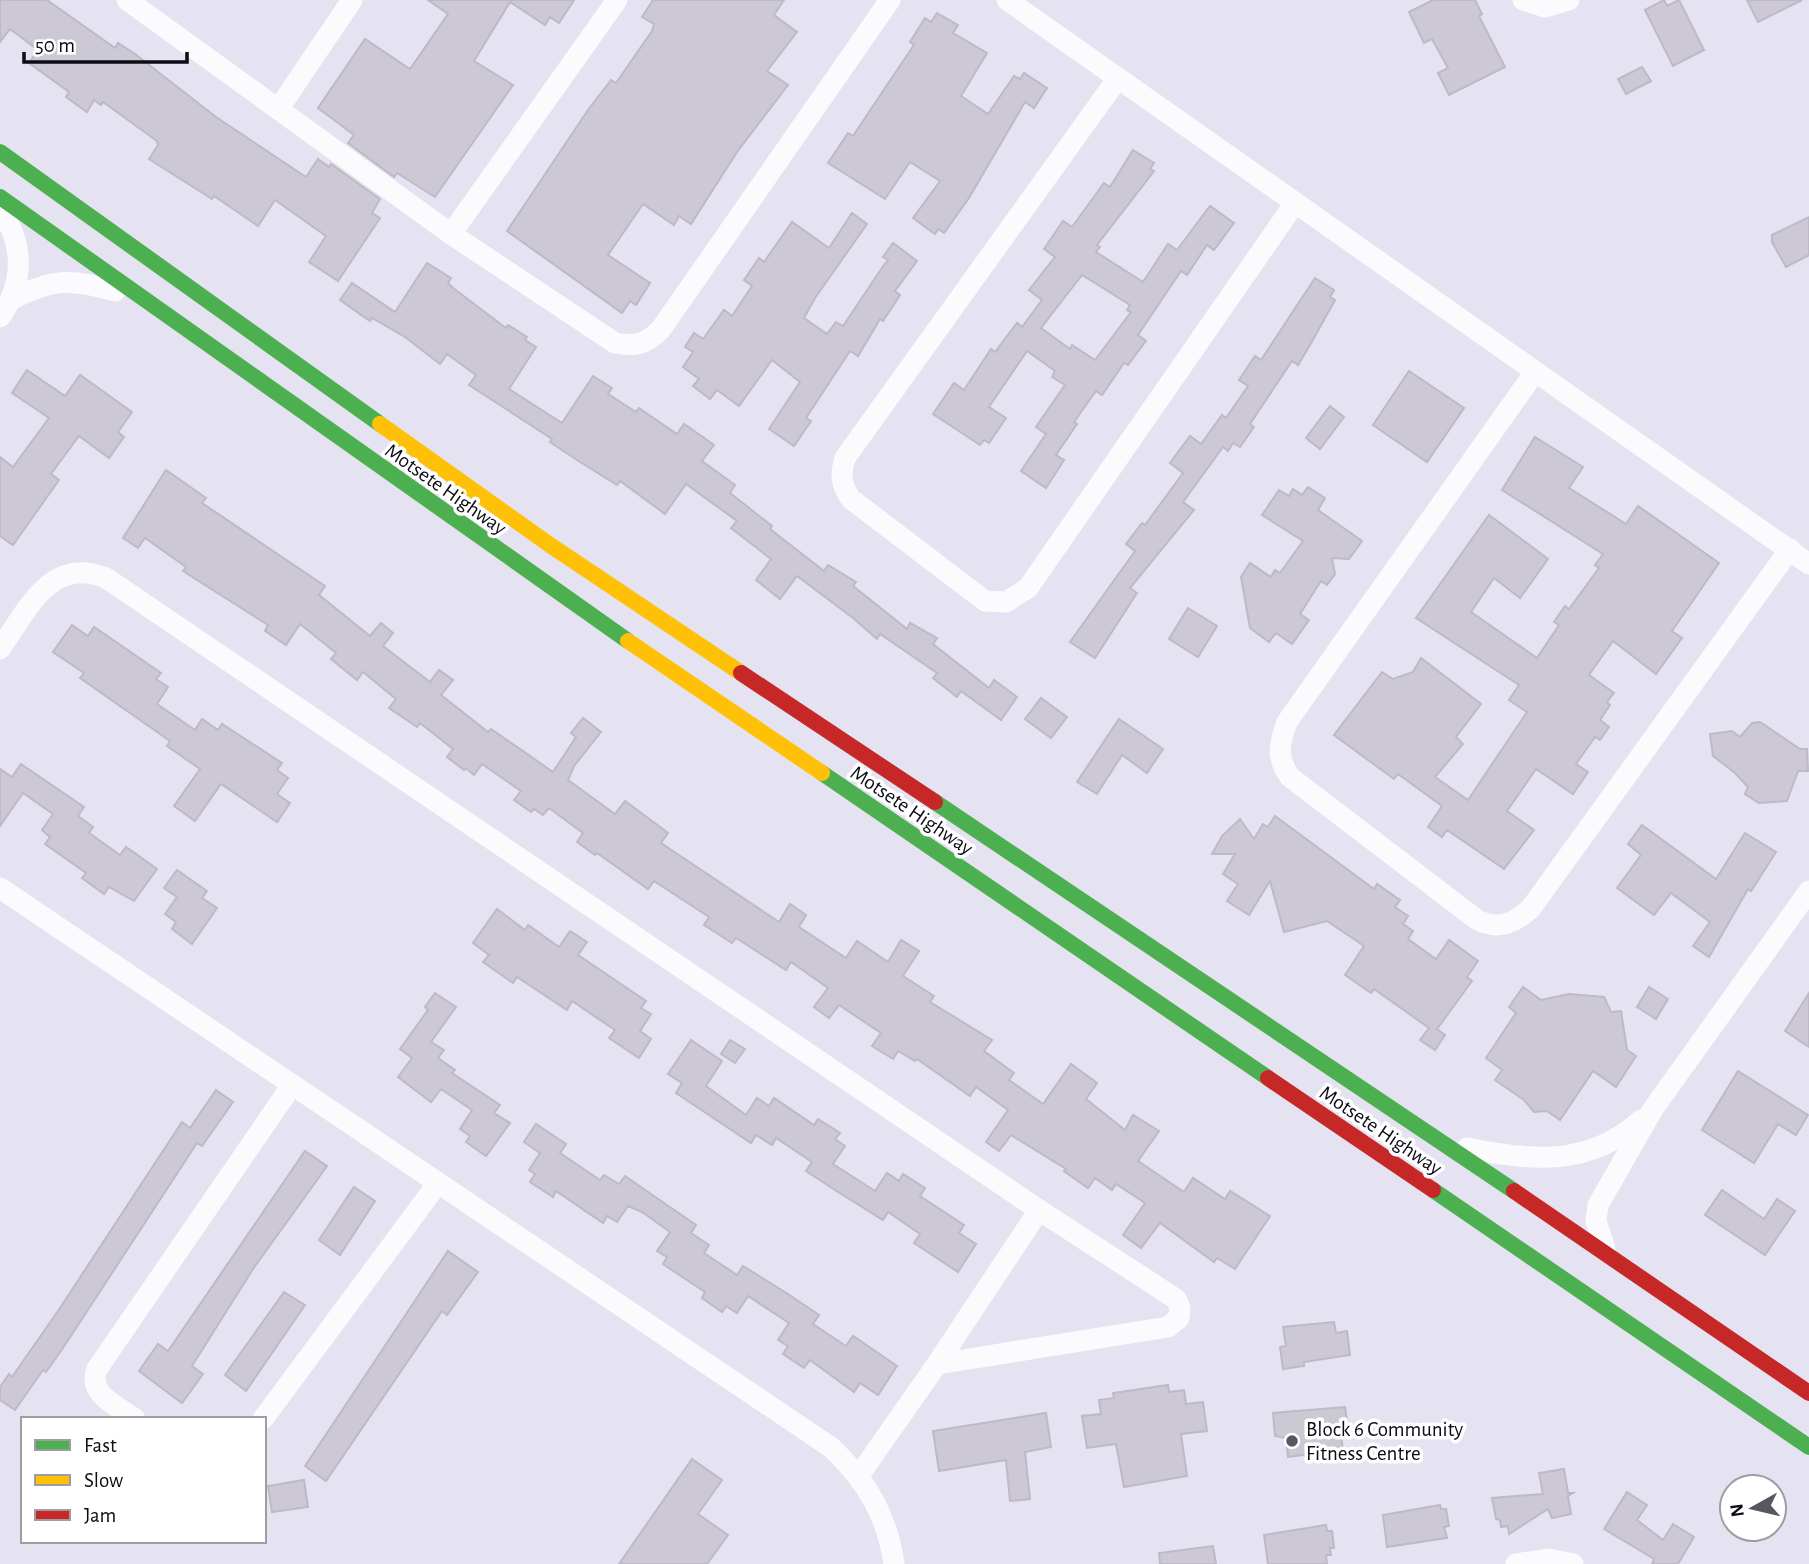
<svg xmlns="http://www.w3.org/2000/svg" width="1809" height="1564" viewBox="0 0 1809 1564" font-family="'Alegreya Sans',sans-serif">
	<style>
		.building { fill: #cdc9d4; stroke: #beb9c4; stroke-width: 2; fill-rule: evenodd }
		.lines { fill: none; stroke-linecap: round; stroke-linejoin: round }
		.street { stroke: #fbfbfd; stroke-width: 21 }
		.fast { stroke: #4caf50; stroke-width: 16 }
		.slow { stroke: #ffc107; stroke-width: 16 }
		.jam { stroke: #c62828; stroke-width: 16 }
		.poi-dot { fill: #595661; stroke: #fff; stroke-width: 2.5 }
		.labels { text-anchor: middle; stroke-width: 7; stroke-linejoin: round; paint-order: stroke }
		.street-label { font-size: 21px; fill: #0d0b13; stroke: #fff }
		.poi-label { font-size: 21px; fill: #0d0b13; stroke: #fff; text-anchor: start }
	</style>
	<rect width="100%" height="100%" fill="#e5e2f1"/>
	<!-- building -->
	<g class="building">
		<path d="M0 0H47L115 48 118 43 135 54 216 117 306 177 318 159 329 167 331 164 380 199 372 213 380 218 338 281 309 262 326 236 275 200 258 226 214 196 212 199 149 159 158 145 157 141 103 102 101 105 94 100 87 112 66 97 69 92 29 63 38 50 10 29 0 42Z"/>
		<path d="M428 0H574L559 23 550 17 545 25 510 2 474 61 513 85 435 197 397 173 394 177 348 143 354 135 318 108 365 39 410 69 448 14Z"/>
		<path d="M653 0H784L774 15 797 32 767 71 788 85 737 152 691 224 679 216 674 225 643 204 608 255 650 283 636 305 630 301 622 313 507 231 588 110 611 80 616 83 652 31 654 24 642 17Z"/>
		<path d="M1433 0H1475L1482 14 1479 16 1505 67 1449 95 1438 73 1448 68 1432 39 1424 43 1409 12Z"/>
		<path d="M1664 0 1667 6 1679 0 1704 50 1673 66 1645 10Z"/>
		<path d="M1747 0H1802L1758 22Z"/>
		<path d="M937 13 958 25 953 33 987 53 961 96 988 114 1014 76 1020 79 1024 73 1047 88 1034 108 1025 102 969 198 944 233 938 229 935 234 913 218 940 181 910 162 885 199 828 163 848 133 853 136 887 85 914 45 910 42 925 18 931 22Z"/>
		<path d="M1642 67 1651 81 1626 94 1618 79Z"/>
		<path d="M1133 150 1154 163 1150 169 1154 171 1097 245 1100 247 1096 252 1143 282 1168 244 1177 250 1210 206 1234 223 1214 250 1207 245 1187 275 1181 271 1138 335 1146 341 1128 365 1124 363 1102 395 1096 391 1074 422 1077 424 1056 455 1064 460 1046 488 1021 471 1046 434 1036 427 1065 385 1052 377 1055 371 1027 351 989 407 1006 418 989 443 984 440 980 445 933 414 954 383 964 390 991 349 995 352 1017 323 1022 327 1042 300 1029 290 1055 257 1044 249 1063 221 1072 227 1104 183 1110 187ZM1082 275 1130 305 1127 310 1131 312 1095 360 1072 345 1070 349 1041 328Z"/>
		<path d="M852 213 867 224 815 298 804 318 827 334 836 322 843 326 884 265 888 260 883 257 893 243 917 261 895 291 900 295 883 321 880 319 858 356 850 351 806 418 811 421 794 446 769 429 800 382 772 360 739 406 717 390 710 399 693 386 699 379 683 367 693 352 685 347 694 333 703 339 724 310 732 316 752 286 744 280 759 258 764 262 792 222 829 248Z"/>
		<path d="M1809 217V255L1786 267 1772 242V235Z"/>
		<path d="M427 263 451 278 448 283 453 288 506 328 508 325 527 337 525 340 536 347 509 389 562 423 593 376 612 388 608 394 636 412 639 408 677 434 684 424 714 445 702 461 735 485 730 493 772 526 770 529 824 571 828 565 856 582 853 586 907 629 910 623 937 638 933 644 989 688 994 680 1017 697 1001 720 961 691 957 697 933 678 937 673 880 634 877 639 853 618 797 576 780 599 756 580 771 559 731 528 737 521 686 484 665 514 620 481 617 485 577 460 550 442 552 439 469 385 476 375 447 354 440 364 405 337 372 318 370 321 340 300 352 283 395 312Z"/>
		<path d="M1315 278 1334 290 1330 297 1335 300 1310 345 1298 365 1292 361 1250 424 1254 427 1240 447 1233 443 1228 451 1223 447 1183 502 1194 510 1130 588 1137 593 1095 658 1070 642 1135 551 1126 544 1142 523 1145 525 1183 473 1170 463 1190 436 1201 444 1222 415 1226 418 1248 386 1239 380 1255 356 1261 360Z"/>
		<path d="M27 370 65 396 80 375 132 412 118 432 124 437 109 458 79 436 51 474 59 480 13 545 0 536V457L13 467 49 418 12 393Z"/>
		<path d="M1409 371 1464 408 1427 462 1373 425Z"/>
		<path d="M1330 406 1344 417 1320 449 1306 438Z"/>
		<path d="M1535 437 1583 467 1569 488 1626 524 1638 506 1719 563 1672 631 1682 638 1656 674 1613 641 1589 675 1614 693 1607 702 1610 705 1600 720 1609 727 1600 740 1595 737 1576 764 1588 772 1573 794 1536 769 1507 811 1534 830 1504 869 1447 830 1442 837 1428 827 1442 806 1398 774 1394 779 1334 735 1382 672 1393 679 1413 672 1421 658 1481 704 1456 737 1463 744 1435 777 1468 800 1527 712 1509 700 1519 685 1416 618 1489 515 1548 559 1520 598 1494 578 1471 612 1537 658 1559 625 1554 622 1565 606 1569 609 1599 568 1595 565 1603 554 1502 490Z"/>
		<path d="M166 470 206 498 202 503 325 586 319 595 370 636 381 623 393 633 383 646 430 682 439 670 453 680 441 695 488 732 491 729 553 772 576 737 571 733 583 718 601 732 574 766 568 780 615 814 625 801 668 833 661 843 779 922 790 904 806 915 799 927 846 958 857 941 888 962 901 940 919 951 903 976 934 996 930 1002 992 1040 984 1051 1014 1073 1009 1080 1043 1104 1071 1064 1097 1083 1086 1099 1125 1130 1133 1115 1159 1131 1138 1161 1184 1192 1193 1178 1225 1199 1230 1191 1270 1216 1235 1269 1217 1258 1214 1262 1160 1223 1141 1248 1123 1235 1145 1203 1116 1184 1112 1190 1095 1178 1088 1188 1064 1171 1066 1169 1011 1135 999 1151 986 1142 1008 1110 976 1087 970 1096 917 1059 915 1061 898 1051 893 1059 872 1046 881 1033 839 1005 829 1018 814 1007 828 988 791 962 786 970 736 938 732 943 704 925 709 917 654 881 648 889 597 853 595 855 577 842 583 833 549 808 543 815 534 809 531 812 514 800 521 791 482 764 474 775 466 768 464 770 447 757 453 749 420 723 417 727 389 708 396 699 363 672 357 680 331 659 336 653 300 624 286 645 265 631 268 625 183 571 186 567 145 538 138 548 123 538Z"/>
		<path d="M1308 487 1325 498 1318 510 1362 541 1349 559 1332 558 1335 574 1327 585 1321 581 1300 614 1309 620 1292 644 1276 633 1269 642 1250 628 1241 577 1250 563 1271 577 1275 570 1280 573 1303 541 1262 515 1279 490 1289 496 1293 489 1302 495Z"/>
		<path d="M1188 608 1217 626 1198 657 1169 639Z"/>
		<path d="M72 625 88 636 94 627 161 673 156 679 168 687 157 704 195 730 202 719 218 730 222 724 282 763 277 770 288 778 277 794 290 803 277 822 221 784 195 821 174 806 200 769 167 746 170 741 80 678 84 673 53 652Z"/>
		<path d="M1041 698 1067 717 1051 738 1025 719Z"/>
		<path d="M1119 719 1163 749 1147 773 1122 755 1097 794 1077 782Z"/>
		<path d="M1760 722 1800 749H1807L1808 771H1798L1787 801 1759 803 1745 794 1748 787 1735 773 1713 756 1710 734 1732 731 1740 737 1752 723Z"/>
		<path d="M21 764 84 807 78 816 93 827 89 833 120 855 126 847 157 869 134 901 109 887 104 894 82 878 86 873 45 844 50 837 42 830 53 814 23 793 0 826V769L12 777Z"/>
		<path d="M1275 816 1374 889 1377 884 1400 900 1395 907 1408 916 1403 924 1413 931 1408 939 1436 959 1449 940 1478 961 1467 977 1472 981 1437 1029 1445 1035 1435 1050 1420 1040 1429 1028 1374 989 1371 993 1345 975 1364 946 1327 921 1284 932 1270 881 1249 915 1227 901 1238 884 1223 874 1235 854H1212L1222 836 1240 819 1254 839 1263 824 1268 827Z"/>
		<path d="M1642 825 1716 879 1745 833 1776 852 1751 891 1748 889 1709 957 1693 946 1710 922 1671 893 1654 915 1617 888 1641 855 1628 844Z"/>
		<path d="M177 870 207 891 202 898 217 908 192 944 172 929 176 922 165 914 177 897 164 888Z"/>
		<path d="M497 909 525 930 528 925 559 947 570 931 587 942 578 955 646 1001 641 1008 651 1014 640 1031 651 1039 639 1058 609 1038 615 1030 572 1001 567 1010 517 977 513 983 483 962 489 955 473 943Z"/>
		<path d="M1523 987 1541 1000 1569 994 1604 997 1611 1012 1621 1011 1627 1050 1636 1056 1616 1087 1593 1071 1560 1120 1547 1111 1534 1112 1524 1100 1495 1080 1502 1070 1486 1058 1516 1013 1509 1007Z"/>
		<path d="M1649 987 1668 999 1656 1019 1637 1007Z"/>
		<path d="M435 993 456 1007 431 1042 444 1050 438 1058 455 1070 452 1073 500 1105 494 1113 510 1123 486 1156 466 1142 470 1136 460 1129 472 1110 441 1089 431 1102 398 1077 412 1058 400 1049 428 1010 425 1007Z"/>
		<path d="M1809 993V1047L1785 1031Z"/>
		<path d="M691 1040 722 1061 706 1086 746 1115 757 1098 769 1106 774 1098 814 1125 818 1119 840 1133 835 1139 845 1146 833 1164 875 1191 887 1173 899 1181 903 1174 925 1188 920 1196 964 1225 959 1233 976 1244 958 1272 914 1243 920 1234 888 1212 883 1220 835 1190 806 1171 812 1162 776 1138 772 1145 756 1135 751 1143 676 1093 682 1083 668 1074Z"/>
		<path d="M730 1040 745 1049 735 1063 721 1054Z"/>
		<path d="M1738 1071 1808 1115 1796 1135 1778 1124 1754 1163 1702 1130Z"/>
		<path d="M216 1090 233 1102 202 1146 197 1143 63 1348 46 1372 43 1370 15 1410 0 1400V1387L9 1374 12 1377 58 1311 182 1122 190 1128Z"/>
		<path d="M536 1124 566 1144 560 1153 600 1180 604 1175 619 1184 625 1176 696 1225 691 1233 709 1245 704 1253 737 1275 743 1266 788 1294 819 1315 813 1324 846 1346 853 1336 897 1366 878 1395 860 1383 854 1392 810 1360 804 1368 783 1354 788 1346 778 1340 789 1323 748 1296 737 1313 726 1306 722 1312 702 1298 705 1292 663 1264 667 1257 657 1251 670 1232 642 1212 628 1206 617 1222 607 1216 603 1223 556 1191 553 1197 530 1182 535 1174 529 1170 540 1153 524 1142Z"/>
		<path d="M305 1151 327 1166 253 1269 192 1366 203 1374 182 1403 139 1371 158 1344 168 1351Z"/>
		<path d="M354 1187 375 1201 340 1255 319 1240Z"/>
		<path d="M1722 1190 1764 1219 1777 1199 1795 1211 1765 1255 1705 1215Z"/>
		<path d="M448 1251 478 1272 447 1315 442 1311 326 1481 305 1466Z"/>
		<path d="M284 1292 305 1305 246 1391 225 1375Z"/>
		<path d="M1334 1322 1336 1333 1347 1331 1350 1355 1304 1362V1366L1283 1369 1280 1347 1286 1346 1283 1327Z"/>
		<path d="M1168 1385 1169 1392 1184 1390 1186 1404 1203 1402 1207 1431 1181 1434 1187 1476 1124 1487 1116 1444 1087 1448 1082 1416 1101 1414 1099 1400 1114 1398 1113 1393Z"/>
		<path d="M1345 1407 1349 1434 1341 1435 1343 1450 1288 1457 1286 1438 1275 1436 1273 1413Z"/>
		<path d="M1046 1413 1051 1447 1025 1452 1030 1499 1010 1501 1006 1460 939 1471 933 1431Z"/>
		<path d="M692 1459 722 1480 698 1514 728 1535 707 1564H619Z"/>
		<path d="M1564 1469 1568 1493H1573L1568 1496 1571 1514 1552 1518 1548 1509 1509 1534 1508 1526 1501 1527 1500 1520 1496 1519 1492 1498 1543 1494 1539 1473Z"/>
		<path d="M304 1480 308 1507 272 1512 268 1486Z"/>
		<path d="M1627 1492 1647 1505 1637 1520 1663 1540 1673 1524 1694 1537 1678 1564H1652L1654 1559 1604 1529Z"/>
		<path d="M1440 1505 1441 1509H1446L1449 1526 1444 1527 1447 1538 1387 1547 1383 1515Z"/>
		<path d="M1326 1525 1327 1531H1332L1334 1548H1330L1331 1555H1326L1327 1564H1268L1264 1535Z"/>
		<path d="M1213 1546 1216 1564H1160L1159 1553Z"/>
	</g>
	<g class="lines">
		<!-- street -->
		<g class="street">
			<path d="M127 0 451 234 615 343C635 347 647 344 661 329L890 0"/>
			<path d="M1007 0 1809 564"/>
			<path d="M1523 0 1545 7 1569 0"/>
			<path d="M1118 78 845 458C840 475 841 485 851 499L985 601 1006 602 1028 588 1295 203"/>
			<path d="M279 108 352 0"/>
			<path d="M0 210C25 244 24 284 0 317"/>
			<path d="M451 234 617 0"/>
			<path d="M13 299C53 278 73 279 115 291"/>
			<path d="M1535 372 1287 722C1279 744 1276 758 1290 777L1476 919C1497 931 1514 924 1531 908L1790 549"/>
			<path d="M0 649C27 611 50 555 106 578L1039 1210 1176 1299 1180 1308 1179 1318 1168 1327 937 1364"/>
			<path d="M0 888 832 1448C867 1482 887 1515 894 1564"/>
			<path d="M1467 1148C1530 1161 1590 1167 1641 1120"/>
			<path d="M1605 1249 1596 1221 1598 1205 1653 1109 1809 891"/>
			<path d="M135 1419C117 1406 87 1394 97 1369L292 1085"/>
			<path d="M263 1419 438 1183"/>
			<path d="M860 1474 937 1364 1039 1210"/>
			<path d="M1516 1564 1549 1559 1573 1564"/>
		</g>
		<!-- fast -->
		<g class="fast">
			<path d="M0 152 380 424"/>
			<path d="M0 197 628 641"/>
			<path d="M822 773 1268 1078"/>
			<path d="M935 802 1514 1191"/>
			<path d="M1433 1190 1809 1447"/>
		</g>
		<!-- slow -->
		<g class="slow">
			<path d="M380 424 550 545 741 673"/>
			<path d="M628 641 822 773"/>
		</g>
		<!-- jam -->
		<g class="jam">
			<path d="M741 673 935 802"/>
			<path d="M1268 1078 1433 1190"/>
			<path d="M1514 1191 1809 1393"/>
		</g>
	</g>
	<!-- markers -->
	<circle class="poi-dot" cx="1292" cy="1441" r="7"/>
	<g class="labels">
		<!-- street labels -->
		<g class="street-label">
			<text transform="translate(446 489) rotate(35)" y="7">Motsete Highway</text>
			<text transform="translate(912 810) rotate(34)" y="7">Motsete Highway</text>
			<text transform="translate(1381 1130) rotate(34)" y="7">Motsete Highway</text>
		</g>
		<!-- poi labels -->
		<g class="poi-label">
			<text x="1306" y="1436">Block 6 Community<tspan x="1306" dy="24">Fitness Centre</tspan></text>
		</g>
	</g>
	<!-- legend -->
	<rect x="21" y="1417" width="245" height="126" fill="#ffffff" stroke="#9e9da1" stroke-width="2"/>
	<rect x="35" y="1440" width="35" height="10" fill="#4caf50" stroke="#9e9da1" stroke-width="2"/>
	<text x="84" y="1452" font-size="21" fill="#0d0b13">Fast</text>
	<rect x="35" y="1475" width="35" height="10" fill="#ffc107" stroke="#9e9da1" stroke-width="2"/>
	<text x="84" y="1487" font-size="21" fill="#0d0b13">Slow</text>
	<rect x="35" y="1510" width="35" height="10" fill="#c62828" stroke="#9e9da1" stroke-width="2"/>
	<text x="84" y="1522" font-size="21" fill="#0d0b13">Jam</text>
	<!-- north arrow -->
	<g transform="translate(1753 1508) rotate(262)"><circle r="33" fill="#ffffff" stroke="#9e9da1" stroke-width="2"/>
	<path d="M0-5L12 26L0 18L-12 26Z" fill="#595661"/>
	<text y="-10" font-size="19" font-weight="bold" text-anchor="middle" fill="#0d0b13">N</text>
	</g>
	<!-- scale -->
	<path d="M24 52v10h163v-10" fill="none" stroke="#0d0b13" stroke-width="3.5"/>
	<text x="35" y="52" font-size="21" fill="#0d0b13" stroke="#ffffff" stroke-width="5" paint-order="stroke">50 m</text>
</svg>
